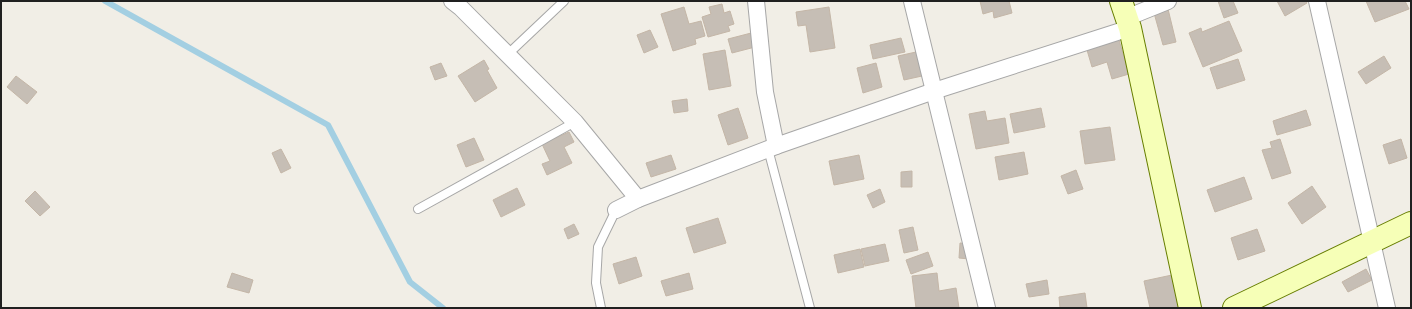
<svg xmlns="http://www.w3.org/2000/svg" width="1412" height="309" viewBox="0 0 1412 309" font-family="Inter,sans-serif">
	<style>
		.lines { fill: none; stroke-linecap: round; stroke-linejoin: round }
		.stream { stroke: #a3cfe2; stroke-width: 6 }
		.building { fill: #c6beb5; stroke: #c4b6a7 }
		.lane-casing { stroke: #a7a7a7; stroke-width: 10 }
		.street-casing { stroke: #a7a7a7; stroke-width: 18 }
		.secondary-casing { stroke: #677e00; stroke-width: 24 }
		.lane { stroke: #fff; stroke-width: 8 }
		.street { stroke: #fff; stroke-width: 16 }
		.secondary { stroke: #f6ffb7; stroke-width: 22 }
	</style>
	<rect width="100%" height="100%" fill="#f1eee6"/>
	<g class="lines">
		<!-- stream -->
		<path class="stream" d="M105 1 328 125 410 282 443 308"/>
	</g>
	<!-- building -->
	<g class="building">
		<path d="M980 1H1009L1012 13 994 18 993 11 983 14Z"/>
		<path d="M1218 1H1233L1238 13 1224 18Z"/>
		<path d="M1277 1H1306L1307 3 1285 16Z"/>
		<path d="M1366 1H1405L1409 9 1375 22Z"/>
		<path d="M722 4 724 13 730 11 734 24 728 26 730 31 708 37 702 17 711 14 709 7Z"/>
		<path d="M684 7 689 24 701 21 705 36 695 39 696 44 673 51 661 14Z"/>
		<path d="M829 7 835 48 810 52 806 25 798 26 796 12Z"/>
		<path d="M1168 9 1176 42 1163 45 1154 13Z"/>
		<path d="M1229 21 1242 51 1203 67 1189 33 1201 28 1202 32Z"/>
		<path d="M650 30 658 47 644 53 637 35Z"/>
		<path d="M755 32 759 46 732 53 728 39Z"/>
		<path d="M901 38 905 52 873 59 870 45Z"/>
		<path d="M1119 40 1129 74 1112 79 1107 62 1092 67 1087 50Z"/>
		<path d="M725 50 731 86 709 90 703 54Z"/>
		<path d="M916 52 922 76 904 80 898 56Z"/>
		<path d="M1384 56 1391 68 1366 84 1358 72Z"/>
		<path d="M1238 59 1245 80 1217 89 1210 68Z"/>
		<path d="M484 60 489 69 487 70 497 88 475 102 458 76Z"/>
		<path d="M441 63 447 76 435 80 430 67Z"/>
		<path d="M876 63 882 87 863 93 857 68Z"/>
		<path d="M16 76 37 92 27 104 7 87Z"/>
		<path d="M687 99 688 111 674 113 672 101Z"/>
		<path d="M738 108 748 138 728 145 718 115Z"/>
		<path d="M1041 108 1045 127 1014 133 1010 114Z"/>
		<path d="M1306 110 1311 125 1277 135 1273 121Z"/>
		<path d="M985 111 987 121 1005 118 1009 143 976 149 969 114Z"/>
		<path d="M1110 127 1115 160 1085 164 1080 131Z"/>
		<path d="M569 132 574 142 564 147 572 163 547 175 542 164 550 161 542 144Z"/>
		<path d="M474 138 484 160 466 167 457 145Z"/>
		<path d="M1280 139 1291 173 1272 179 1262 150 1272 148 1270 142Z"/>
		<path d="M1401 139 1407 158 1389 164 1383 145Z"/>
		<path d="M281 149 291 168 281 173 272 153Z"/>
		<path d="M1024 152 1028 174 999 180 995 157Z"/>
		<path d="M671 155 676 169 651 177 646 163Z"/>
		<path d="M859 155 864 179 834 185 829 161Z"/>
		<path d="M1076 170 1083 189 1068 194 1061 176Z"/>
		<path d="M912 171V187H901V172Z"/>
		<path d="M1244 177 1252 199 1215 212 1207 190Z"/>
		<path d="M1312 186 1326 207 1302 224 1288 203Z"/>
		<path d="M517 188 525 205 501 217 493 200Z"/>
		<path d="M880 189 885 202 873 208 867 195Z"/>
		<path d="M35 191 50 207 40 216 25 201Z"/>
		<path d="M718 218 726 243 694 253 686 228Z"/>
		<path d="M574 224 579 234 568 239 564 229Z"/>
		<path d="M913 227 918 250 904 253 899 230Z"/>
		<path d="M1257 229 1265 251 1238 260 1231 238Z"/>
		<path d="M960 243 970 244 969 259 959 258Z"/>
		<path d="M885 244 889 261 865 266 861 249Z"/>
		<path d="M860 249 864 267 838 273 834 255Z"/>
		<path d="M928 252 933 266 911 274 906 260Z"/>
		<path d="M636 257 642 276 619 284 613 264Z"/>
		<path d="M1366 269 1372 280 1348 292 1342 282Z"/>
		<path d="M232 273 253 280 249 293 227 287Z"/>
		<path d="M689 273 693 289 666 296 661 281Z"/>
		<path d="M937 273 939 291 956 288 959 308H916L912 276Z"/>
		<path d="M1172 275 1179 308H1150L1144 281Z"/>
		<path d="M1047 280 1049 294 1029 297 1026 284Z"/>
		<path d="M1085 293 1087 308H1060L1059 297Z"/>
	</g>
	<g class="lines">
		<!-- lane casing -->
		<g class="lane-casing">
			<g id="lane">
				<path d="M508 54 564 1"/>
				<path d="M768 149 810 308"/>
				<path d="M418 209 575 122"/>
				<path d="M601 308 596 283 598 247 616 210"/>
			</g>
		</g>
		<!-- street casing -->
		<g class="street-casing">
			<g id="street">
				<path d="M452 1 461 8 575 122 638 199"/>
				<path d="M756 1 765 92 776 146"/>
				<path d="M912 1 987 308"/>
				<path d="M1317 1 1387 308"/>
				<path d="M1126 18 1168 1"/>
				<path d="M616 210 638 199 776 146 934 91 1130 28"/>
			</g>
		</g>
		<!-- secondary casing -->
		<g class="secondary-casing">
			<g id="secondary">
				<path d="M1121 1 1130 28 1190 308"/>
				<path d="M1234 308 1411 223"/>
			</g>
		</g>
		<!-- lane -->
		<use href="#lane" class="lane"/>
		<!-- street -->
		<use href="#street" class="street"/>
		<!-- secondary -->
		<use href="#secondary" class="secondary"/>
	</g>
	<!-- border -->
	<rect width="1412" height="309" fill="none" stroke="#202020" stroke-width="4"/>
</svg>
